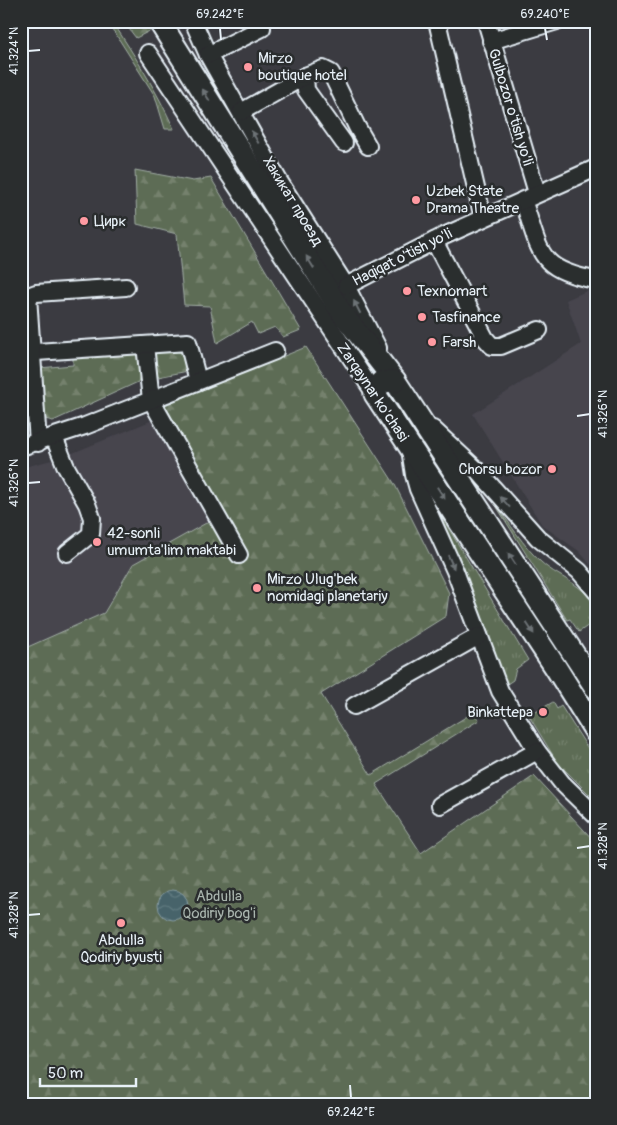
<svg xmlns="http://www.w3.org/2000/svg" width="617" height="1125" viewBox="0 0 617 1125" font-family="Pangolin,sans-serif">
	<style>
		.built { fill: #47454e }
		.grass { fill: url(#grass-tufts); stroke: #a2aea6 }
		.forest { fill: url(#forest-firs); stroke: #a2aea6 }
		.water { fill: url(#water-waves); stroke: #879ca3 }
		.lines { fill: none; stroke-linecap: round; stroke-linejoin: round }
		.minor-casing { stroke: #e8f1f8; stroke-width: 20 }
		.major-casing { stroke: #e8f1f8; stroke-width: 25 }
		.minor { stroke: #2a2d2e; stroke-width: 16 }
		.major { stroke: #2a2d2e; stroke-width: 21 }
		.oneway { fill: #6c7275 }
		.ticks { fill: none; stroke: #e8f1f8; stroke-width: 2 }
		.poi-dot { fill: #ff9aa2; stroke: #2a2d2e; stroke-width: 2 }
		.labels { text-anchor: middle; stroke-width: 5; stroke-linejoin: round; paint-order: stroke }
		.poi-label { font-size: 15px; fill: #e8f1f8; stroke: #2a2d2e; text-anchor: start }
		.street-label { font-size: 15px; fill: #e8f1f8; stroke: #2a2d2e }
		.park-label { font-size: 15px; fill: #a9b5ae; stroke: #2a2d2e }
		.neatline { fill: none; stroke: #e8f1f8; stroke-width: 2 }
		.ticks-label { font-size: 12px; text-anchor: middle; fill: #e8f1f8 }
	</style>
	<defs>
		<pattern id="grass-tufts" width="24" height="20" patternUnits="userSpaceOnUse" patternTransform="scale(1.25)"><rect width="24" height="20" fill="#5d6c54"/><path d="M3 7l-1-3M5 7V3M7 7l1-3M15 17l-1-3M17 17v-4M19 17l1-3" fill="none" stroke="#74816d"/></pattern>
		<pattern id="forest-firs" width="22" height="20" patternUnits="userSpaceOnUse" patternTransform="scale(1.25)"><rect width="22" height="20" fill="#5d6c54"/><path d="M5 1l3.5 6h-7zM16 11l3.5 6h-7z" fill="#74816d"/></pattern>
		<pattern id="water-waves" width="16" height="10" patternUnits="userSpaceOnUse" patternTransform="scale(1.25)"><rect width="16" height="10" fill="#46636a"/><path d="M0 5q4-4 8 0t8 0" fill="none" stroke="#617a80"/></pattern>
	</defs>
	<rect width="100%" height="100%" fill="#3b3b41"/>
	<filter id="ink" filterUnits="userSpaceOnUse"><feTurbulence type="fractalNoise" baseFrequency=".02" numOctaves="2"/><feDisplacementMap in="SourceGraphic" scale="10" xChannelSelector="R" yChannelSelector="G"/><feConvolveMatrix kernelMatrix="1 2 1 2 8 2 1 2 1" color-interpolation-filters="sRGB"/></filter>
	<g filter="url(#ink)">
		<!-- built -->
		<g class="built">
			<path d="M591 289H596V571L579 551 542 525 473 414 581 344 566 300Z"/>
			<path d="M153 420 215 519 133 565 104 613 21 650V468L63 457Z"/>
		</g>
		<!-- grass -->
		<g class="grass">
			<path d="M105 21H112C135 56 157 91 174 129H165L155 96 115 33Z"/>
			<path d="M495 504C510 523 523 546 541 562 561 581 596 586 596 620L579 632 570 619 567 620Z"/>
			<path d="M435 506 528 660 516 669 513 680 507 684Z"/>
			<path d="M553 702 557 709 561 706 596 761V801L557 762 529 716Z"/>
		</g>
		<!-- forest -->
		<g class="forest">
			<path d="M123 21H169L136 38Z"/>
			<path d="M135 170 193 181 211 178 301 330 283 337 275 327 258 334 252 322 217 343 210 306 184 305 177 234 137 224Z"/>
			<path d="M306 347 394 483 449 593 446 616 321 694 371 775 474 712 479 720 376 784 421 853 534 776 596 843V1104H21V650L104 613 133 564 224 513 165 405Z"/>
			<path d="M186 348 188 371 158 377 152 372 150 351Z"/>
			<path d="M140 353 141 372 138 382 53 421 45 419 39 368 73 365V358Z"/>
			<path d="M21 376 28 388V424L21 432Z"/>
		</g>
		<!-- water -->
		<circle class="water" cx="173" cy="905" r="15"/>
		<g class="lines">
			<!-- minor casing -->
			<g class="minor-casing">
				<g id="minor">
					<path d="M193 21 208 55 279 181 346 286 378 348"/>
					<path d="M437 21 483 218"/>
					<path d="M486 21 537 193"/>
					<path d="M491 41 557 21"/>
					<path d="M148 53 375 394"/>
					<path d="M208 55 262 28 260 21"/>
					<path d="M305 76 306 90 344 143"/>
					<path d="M241 112 305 76 323 69 331 73 357 127 368 146"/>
					<path d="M523 200C541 251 536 270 596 280"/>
					<path d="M434 241 485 338 492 346H501L539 330"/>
					<path d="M346 286 444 236 596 168"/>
					<path d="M145 345 151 400 239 555"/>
					<path d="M21 353 188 342 198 381"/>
					<path d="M433 429 477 470 538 538 579 571 596 591"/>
					<path d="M54 437 66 467 87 504 92 518 91 534 67 553"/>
					<path d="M38 443 28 296 36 293 126 287"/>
					<path d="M21 447 85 426 275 351"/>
					<path d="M410 449 414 475 418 489 455 571 500 691 537 751 562 783 596 816"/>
					<path d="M354 706 479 636"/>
					<path d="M440 805 537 751"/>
				</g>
			</g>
			<!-- major casing -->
			<g class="major-casing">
				<g id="major">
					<path d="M161 24 342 313 395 381 596 688"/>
					<path d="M395 381 381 382 375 394 556 668 596 732"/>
				</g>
			</g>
			<!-- minor -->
			<use href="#minor" class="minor"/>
			<!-- major -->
			<use href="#major" class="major"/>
		</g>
		<!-- one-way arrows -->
		<defs><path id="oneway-solid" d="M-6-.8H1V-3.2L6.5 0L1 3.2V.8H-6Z" transform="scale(1.25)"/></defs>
		<g class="oneway">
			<use href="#oneway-solid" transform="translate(206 95) rotate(-122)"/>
			<use href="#oneway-solid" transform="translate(255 137) rotate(-119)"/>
			<use href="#oneway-solid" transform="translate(310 262) rotate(-122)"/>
			<use href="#oneway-solid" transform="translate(357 307) rotate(-117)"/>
			<use href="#oneway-solid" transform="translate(441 493) rotate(57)"/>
			<use href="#oneway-solid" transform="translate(505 502) rotate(-132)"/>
			<use href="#oneway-solid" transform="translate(512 559) rotate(-123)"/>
			<use href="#oneway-solid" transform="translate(451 562) rotate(66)"/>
			<use href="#oneway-solid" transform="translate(530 628) rotate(57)"/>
		</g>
	</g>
	<!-- ticks -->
	<path class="ticks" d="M220 28 221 40M545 28 547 40M28 51 40 50M577 416 590 414M28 483 40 482M577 848 590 846M28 915 40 914M350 1085 351 1098"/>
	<!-- markers -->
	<g class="poi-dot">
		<circle cx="248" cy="67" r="5"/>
		<circle cx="416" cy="200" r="5"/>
		<circle cx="84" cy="221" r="5"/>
		<circle cx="407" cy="291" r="5"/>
		<circle cx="422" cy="317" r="5"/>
		<circle cx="432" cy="342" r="5"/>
		<circle cx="552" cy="469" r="5"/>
		<circle cx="97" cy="542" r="5"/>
		<circle cx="257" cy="588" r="5"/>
		<circle cx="543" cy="712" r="5"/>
		<circle cx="121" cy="923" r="5"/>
	</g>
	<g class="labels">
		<!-- poi labels -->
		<g class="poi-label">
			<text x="258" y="63">Mirzo<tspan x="258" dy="17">boutique hotel</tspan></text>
			<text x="426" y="196">Uzbek State<tspan x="426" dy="17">Drama Theatre</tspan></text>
			<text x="94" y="226">Цирк</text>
			<text x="417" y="296">Texnomart</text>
			<text x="432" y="322">Tasfinance</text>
			<text x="442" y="347">Farsh</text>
			<text x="542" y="474" text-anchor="end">Chorsu bozor</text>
			<text x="107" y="538">42-sonli<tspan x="107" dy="17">umumta'lim maktabi</tspan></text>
			<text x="267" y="584">Mirzo Ulug'bek<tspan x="267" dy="17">nomidagi planetariy</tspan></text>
			<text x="533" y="717" text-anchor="end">Binkattepa</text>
			<text x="121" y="945" text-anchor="middle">Abdulla<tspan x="121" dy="17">Qodiriy byusti</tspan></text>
		</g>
		<!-- street labels -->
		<g class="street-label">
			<text transform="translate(511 107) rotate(73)" y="5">Gulbozor o'tish yo'li</text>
			<text transform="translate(293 201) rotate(59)" y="5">Хакикат проезд</text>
			<text transform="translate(402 257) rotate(-27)" y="5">Haqiqat o'tish yo'li</text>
			<text transform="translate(373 392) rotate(56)" y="5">Zarqaynar ko'chasi</text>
		</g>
		<!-- park labels -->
		<g class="park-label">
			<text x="219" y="901">Abdulla<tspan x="219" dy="17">Qodiriy bog'i</tspan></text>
		</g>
	</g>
	<!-- margin -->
	<rect width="617" height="1125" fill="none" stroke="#2a2d2e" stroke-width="55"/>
	<!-- scale -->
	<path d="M40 1078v8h96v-8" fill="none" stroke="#e8f1f8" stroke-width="2.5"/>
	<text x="48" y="1078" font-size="15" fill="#e8f1f8" stroke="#2a2d2e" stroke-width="4" paint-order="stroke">50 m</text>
	<rect x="28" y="28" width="562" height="1070" class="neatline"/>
	<g class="ticks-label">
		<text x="220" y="18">69.242°E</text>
		<text x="545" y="18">69.240°E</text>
		<text transform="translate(14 51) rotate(-90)" y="4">41.324°N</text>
		<text transform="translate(603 414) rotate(-90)" y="4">41.326°N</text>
		<text transform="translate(14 483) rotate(-90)" y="4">41.326°N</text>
		<text transform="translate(603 846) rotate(-90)" y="4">41.328°N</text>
		<text transform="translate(14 915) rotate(-90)" y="4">41.328°N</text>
		<text x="351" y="1116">69.242°E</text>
	</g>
</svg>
